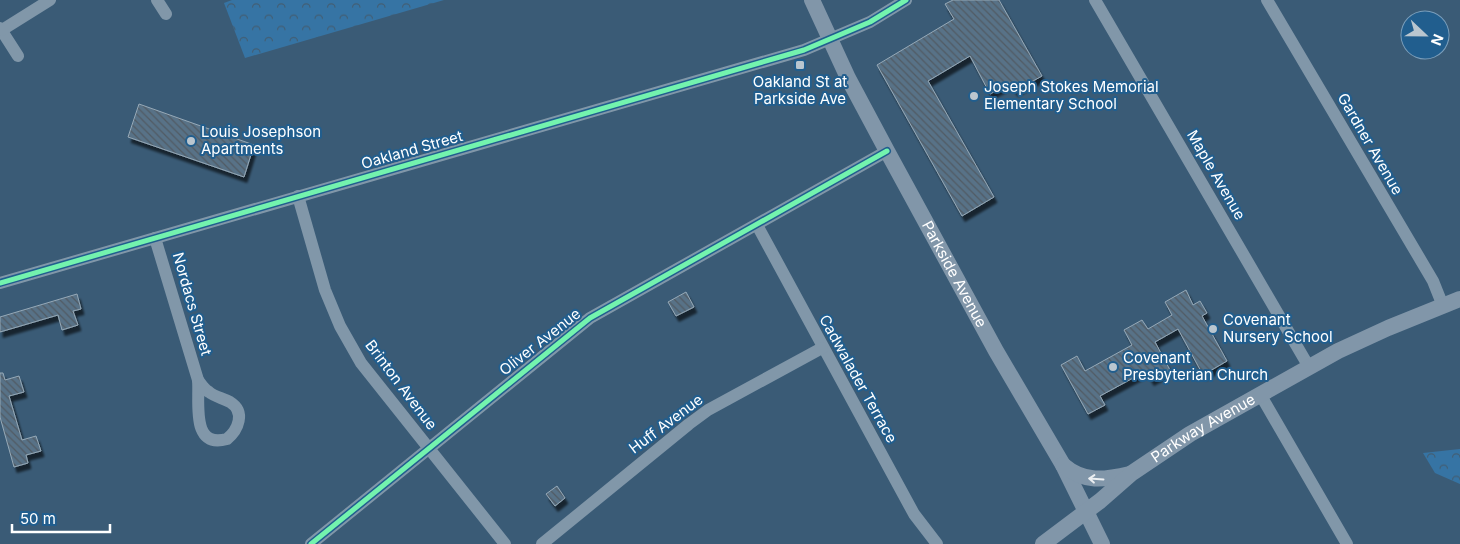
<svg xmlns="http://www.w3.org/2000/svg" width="1460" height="544" viewBox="0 0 1460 544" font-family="Inter,sans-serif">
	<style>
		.forest { fill: url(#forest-crowns) }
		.building { fill: url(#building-back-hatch); stroke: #96a9b7; filter: url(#shadow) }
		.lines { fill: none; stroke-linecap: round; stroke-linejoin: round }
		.minor { stroke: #8197a9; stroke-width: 12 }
		.major { stroke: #8196a9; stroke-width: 16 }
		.cycleway-casing { stroke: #215e8e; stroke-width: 8 }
		.cycleway { stroke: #73f3ae; stroke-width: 5 }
		.oneway { stroke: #eceff2 }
		.poi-dot { fill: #bac6cf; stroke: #215e8e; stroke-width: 2 }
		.labels { text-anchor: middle; stroke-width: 4; stroke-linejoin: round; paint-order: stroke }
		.poi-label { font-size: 15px; fill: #fff; stroke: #215e8e; text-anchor: start }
		.street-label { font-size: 15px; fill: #fff; stroke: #215e8e }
	</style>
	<defs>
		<pattern id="forest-crowns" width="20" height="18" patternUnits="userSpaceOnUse" patternTransform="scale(1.25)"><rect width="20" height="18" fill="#3674a4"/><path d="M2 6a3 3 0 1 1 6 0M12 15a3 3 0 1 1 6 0" fill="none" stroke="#425e74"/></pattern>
		<pattern id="building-back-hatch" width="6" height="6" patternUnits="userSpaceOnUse" patternTransform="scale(1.25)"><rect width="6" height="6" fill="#587287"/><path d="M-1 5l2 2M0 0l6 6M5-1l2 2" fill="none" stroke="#515b64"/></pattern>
		<filter id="shadow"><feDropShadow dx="3" dy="5.5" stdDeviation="1" flood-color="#0009"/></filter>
	</defs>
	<rect width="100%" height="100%" fill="#3a5b76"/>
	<!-- forest -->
	<g class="forest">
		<path d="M232 0H444L245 58 224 3Z"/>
		<path d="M1460 449V484L1435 473 1423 453Z"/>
	</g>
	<!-- building -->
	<g class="building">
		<path d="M953 0H999L1042 76 1015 91 1010 83 990 94 970 56 928 81 994 197 962 216 877 65 954 19 945 4Z"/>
		<path d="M139 104 254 145 244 177 128 137Z"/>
		<path d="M1186 290 1193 305 1200 301 1207 313 1202 316 1227 361 1203 375 1178 329 1155 342 1170 370 1151 380 1146 371 1100 396 1105 405 1088 414 1061 365 1077 356 1085 371 1132 345 1124 330 1142 320 1148 329 1172 315 1165 302Z"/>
		<path d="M686 292 694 307 676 316 668 302Z"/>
		<path d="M77 294 81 309 73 311 78 325 62 330 58 315 0 332V317Z"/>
		<path d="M0 373H3L5 380 19 376 24 392 9 396 22 440 36 436 41 451 26 455 28 463 14 467 0 417Z"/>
		<path d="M557 486 565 498 555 506 546 494Z"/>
	</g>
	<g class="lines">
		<!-- minor -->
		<g class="minor">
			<path d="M157 0 166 14"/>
			<path d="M1095 0 1309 367"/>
			<path d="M1267 0 1433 281 1443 306"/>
			<path d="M0 28 18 56"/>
			<path d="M2 30 50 0"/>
			<path d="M298 196 325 290 340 326 361 363 505 544"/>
			<path d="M757 225 914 514 937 544"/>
			<path d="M155 238 198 380"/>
			<path d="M0 283 804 50 870 22 906 0"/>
			<path d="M198 380C201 384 204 389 209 392 215 397 223 398 230 402 246 412 238 430 227 439 190 449 200 401 198 380Z"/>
			<path d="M1260 394 1347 544"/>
			<path d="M311 544 590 318 887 151"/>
			<path d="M542 544 689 424 708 410 822 348"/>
		</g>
		<!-- major -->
		<g class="major">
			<path id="s1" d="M812 0 848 78 887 151 996 351 1063 465 1102 544"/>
			<path d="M1063 465C1084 483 1104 480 1130 474"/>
			<path id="s2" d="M1043 544 1100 501 1132 473 1190 434 1338 351 1388 328 1460 299"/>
		</g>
		<!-- cycleway casing -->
		<g class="cycleway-casing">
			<g id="cycleway">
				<path d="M0 283 804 50 870 22 906 0"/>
				<path d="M311 544 590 318 887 151"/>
			</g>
		</g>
		<!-- cycleway -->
		<use href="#cycleway" class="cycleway"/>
	</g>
	<!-- one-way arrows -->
	<defs><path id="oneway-shaft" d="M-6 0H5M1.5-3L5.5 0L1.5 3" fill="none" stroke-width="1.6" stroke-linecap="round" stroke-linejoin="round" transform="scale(1.25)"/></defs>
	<use class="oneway" href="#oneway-shaft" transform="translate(1096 479) rotate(-176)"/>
	<!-- markers -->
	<g class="poi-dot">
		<rect x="795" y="60" width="10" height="10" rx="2.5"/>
		<circle cx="974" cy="96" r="5"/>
		<circle cx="191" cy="141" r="5"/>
		<circle cx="1213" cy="329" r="5"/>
		<circle cx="1113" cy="367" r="5"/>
	</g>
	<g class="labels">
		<!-- poi labels -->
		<g class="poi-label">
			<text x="800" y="87" text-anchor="middle">Oakland St at<tspan x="800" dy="17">Parkside Ave</tspan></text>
			<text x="984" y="92">Joseph Stokes Memorial<tspan x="984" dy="17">Elementary School</tspan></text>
			<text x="201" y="137">Louis Josephson<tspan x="201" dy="17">Apartments</tspan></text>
			<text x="1223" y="325">Covenant<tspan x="1223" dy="17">Nursery School</tspan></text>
			<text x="1123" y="363">Covenant<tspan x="1123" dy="17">Presbyterian Church</tspan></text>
		</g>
		<!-- street labels -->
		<g class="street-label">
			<text transform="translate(1370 144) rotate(60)" y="5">Gardner Avenue</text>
			<text transform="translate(412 150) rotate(-16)" y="5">Oakland Street</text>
			<text transform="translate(1216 175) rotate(60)" y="5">Maple Avenue</text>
			<text dy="5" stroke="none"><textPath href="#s1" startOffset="309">Parkside Avenue</textPath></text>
			<text transform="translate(192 304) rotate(74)" y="5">Nordacs Street</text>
			<text transform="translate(540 342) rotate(-38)" y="5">Oliver Avenue</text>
			<text transform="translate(858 379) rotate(61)" y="5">Cadwalader Terrace</text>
			<text transform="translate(401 385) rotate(53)" y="5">Brinton Avenue</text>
			<text transform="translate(666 424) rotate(-37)" y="5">Huff Avenue</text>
			<text dy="5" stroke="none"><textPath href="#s2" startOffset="198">Parkway Avenue</textPath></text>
		</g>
	</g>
	<!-- north arrow -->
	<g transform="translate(1425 35) rotate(112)"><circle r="24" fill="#215e8e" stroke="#7a9ebb"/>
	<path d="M0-4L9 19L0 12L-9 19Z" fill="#bac6cf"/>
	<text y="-8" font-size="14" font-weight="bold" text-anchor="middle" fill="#ffffff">N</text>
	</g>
	<!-- scale -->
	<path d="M12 524v8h98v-8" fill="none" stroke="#ffffff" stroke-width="2.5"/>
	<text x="20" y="524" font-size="15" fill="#ffffff" stroke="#215e8e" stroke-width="4" paint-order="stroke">50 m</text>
</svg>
